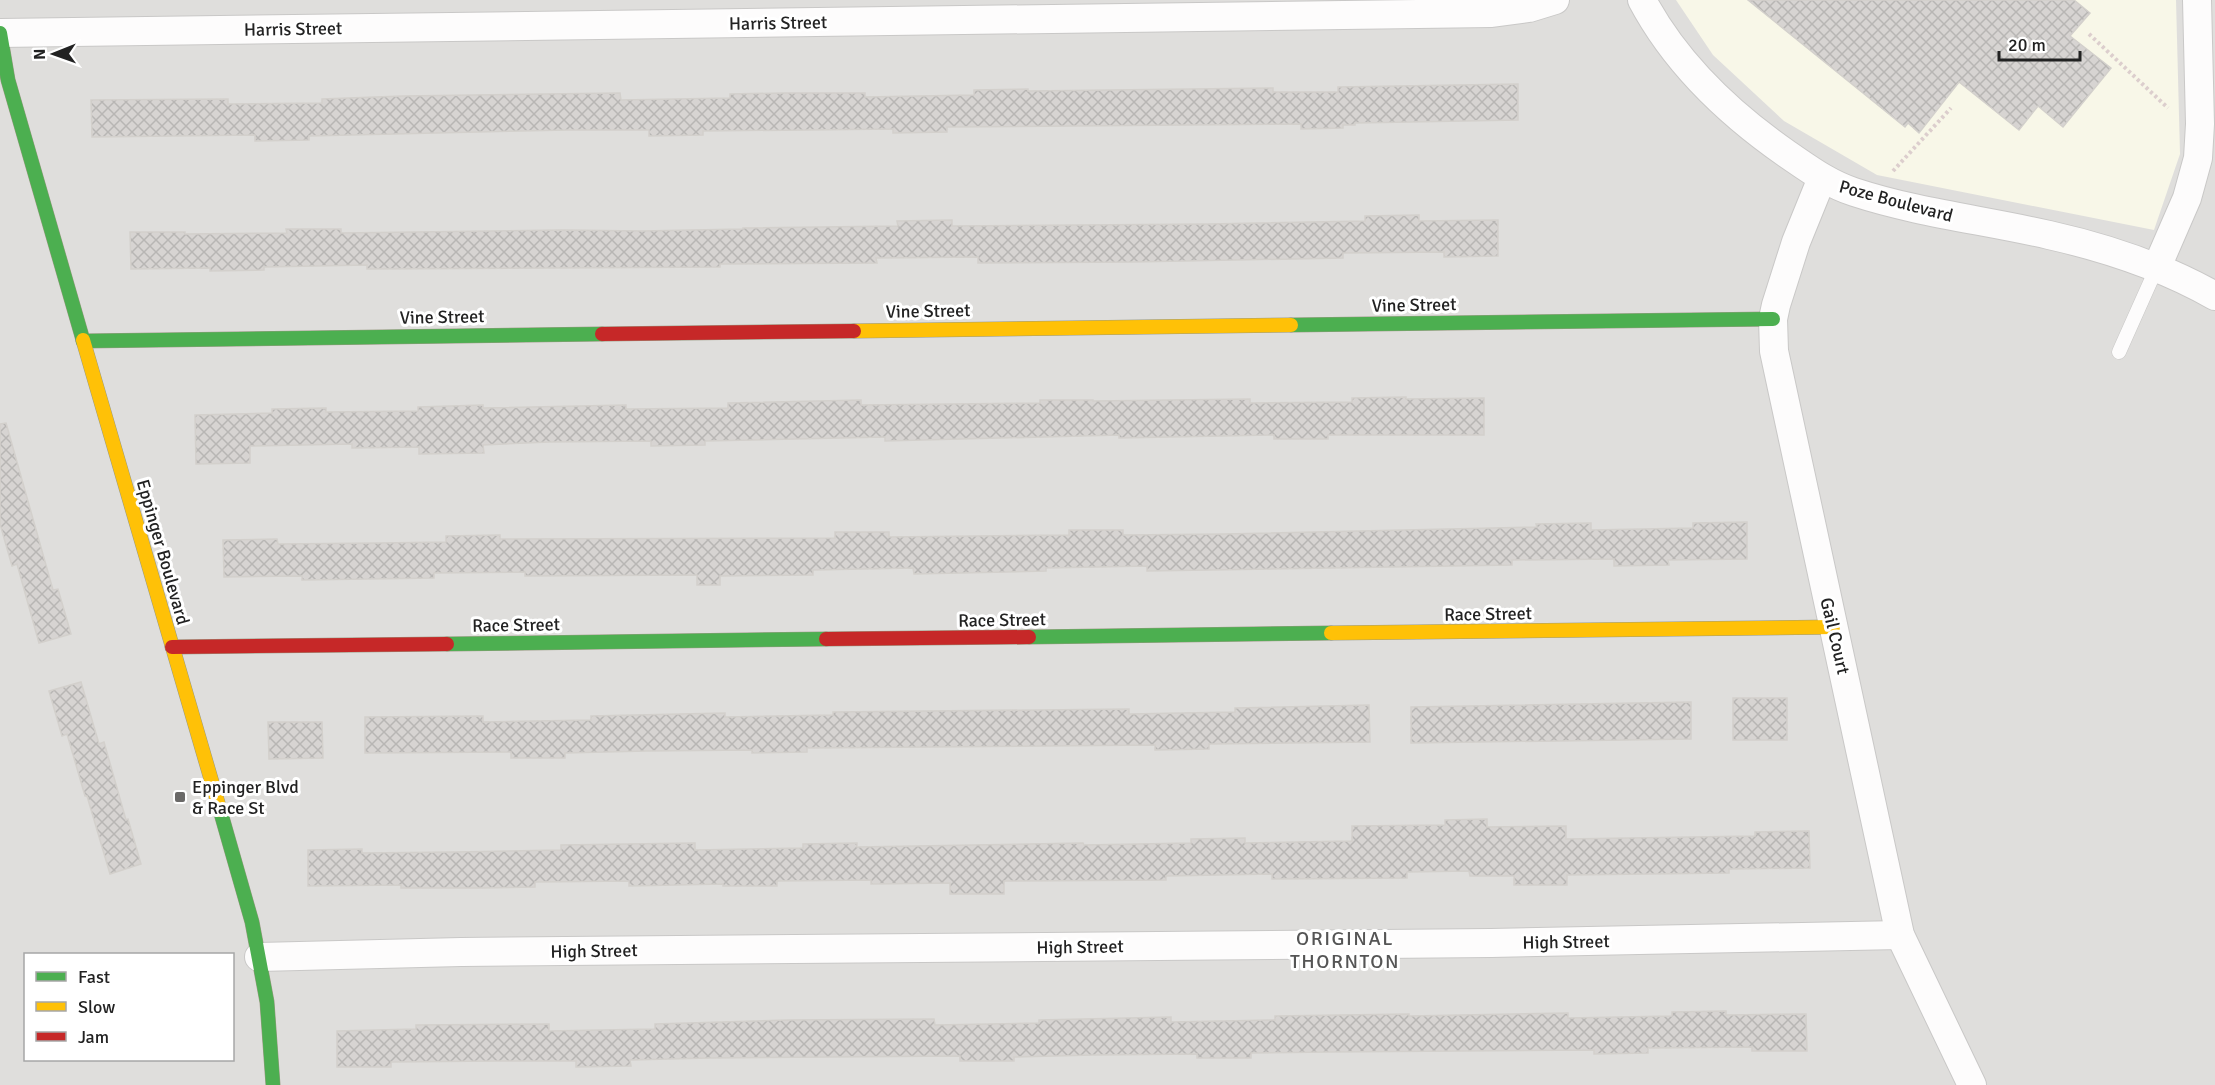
<svg xmlns="http://www.w3.org/2000/svg" width="2215" height="1085" viewBox="0 0 2215 1085" font-family="Signika,sans-serif">
	<style>
		.residential { fill: #dfdedc; fill-rule: evenodd }
		.education { fill: #f8f7e8 }
		.building { fill: url(#building-cross-hatch); stroke: #d3d0cc; stroke-width: 1.5 }
		.lines { fill: none; stroke-linecap: round; stroke-linejoin: round }
		.lane-casing { stroke: #c9c8c7; stroke-width: 15 }
		.street-casing { stroke: #c9c8c7; stroke-width: 30 }
		.fast-casing { stroke: #999a82; stroke-width: 15 }
		.slow-casing { stroke: #999a82; stroke-width: 15 }
		.jam-casing { stroke: #999a82; stroke-width: 15 }
		.path { stroke: #dccecd; stroke-width: 4; stroke-dasharray: 3 3; stroke-linecap: butt }
		.lane { stroke: #fdfcfc; stroke-width: 14 }
		.street { stroke: #fdfcfc; stroke-width: 28 }
		.fast { stroke: #4caf50; stroke-width: 14 }
		.slow { stroke: #ffc107; stroke-width: 14 }
		.jam { stroke: #c62828; stroke-width: 14 }
		.poi-dot { fill: #6a6968; stroke: #fff; stroke-width: 2 }
		.labels { text-anchor: middle; stroke-width: 6; stroke-linejoin: round; paint-order: stroke }
		.street-label { font-size: 18px; fill: #222; stroke: #fff }
		.poi-label { font-size: 18px; fill: #222; stroke: #fff; text-anchor: start }
		.neighbourhood-label { font-size: 20px; letter-spacing: 1.5px; fill: #555; stroke: #fff }
	</style>
	<defs>
		<pattern id="building-cross-hatch" width="8" height="8" patternUnits="userSpaceOnUse" patternTransform="scale(1.5)"><rect width="8" height="8" fill="#d7d4d2"/><path d="M0 0l8 8M0 8l8-8" fill="none" stroke="#b8b6b4"/></pattern>
	</defs>
	<rect width="100%" height="100%" fill="#f0eeeb"/>
	<!-- residential -->
	<path class="residential" d="M0 0H2215V1085H0ZM26 954H232V1060H26Z"/>
	<!-- education -->
	<path class="education" d="M1676 0H2176L2180 154 2154 230 1877 175 1784 121 1713 55Z"/>
	<!-- building -->
	<g class="building">
		<path d="M1748 0H2074L2090 13 2070 36 2111 68 2063 127 2038 106 2019 130 1959 82 1919 133 1908 123 1905 127Z"/>
		<path d="M1518 84V120L1355 123V125H1343V128L1301 129V124L947 127V132L893 133V129L703 131V135L649 136V130H567L309 136V140L255 141V135L92 137 91 100 228 99V104L322 103V99L403 96 620 93 621 100 730 98V94L784 93H865V97L974 95V90L1028 89V91L1110 90 1273 88V92H1338V87Z"/>
		<path d="M1419 215V221L1498 220V256L1444 257V252L1343 253V258L1133 262 978 263V257L876 258 877 263 720 264V267L367 269V265L264 267V270L210 271V268L131 269 130 232H185V234L287 233 286 229H341V233L563 230 642 231 743 229V228L898 226 897 221 952 220V226L1209 224 1365 221V216Z"/>
		<path d="M1406 397V399L1484 398V435H1328V439H1274V435L1119 438V435L885 441V437L705 441V445L651 446V441L549 442 483 445 484 453 419 454V447L352 448V444L250 446V463L196 464 195 415 272 413V409L326 408V412L418 411V407L483 405V408L626 405V409L728 408V403L861 400V405L1040 403V400H1093V401L1250 399V403L1352 402V398Z"/>
		<path d="M6 423 53 590 58 589 71 634 39 643 17 564 12 566 0 524V424Z"/>
		<path d="M1747 522V559L1668 560 1669 565 1614 566V559L1512 560V565L1147 571V566L1046 568V571L914 574 913 568 813 570V575L720 576V585H697V575L525 576V572L434 573V578L302 580V576L224 577 223 540 277 539 278 544 380 543 446 542V536L500 535V539L835 538V532H889V537L1069 535V530H1123V535L1225 534 1537 527 1536 524 1591 523V530L1693 528V523Z"/>
		<path d="M81 682 99 744 104 742 126 820 128 819 141 864 110 874 87 796H85L67 734 62 736 49 691Z"/>
		<rect x="1733" y="698" width="54" height="42"/>
		<path d="M1691 702V739L1411 743V707Z"/>
		<path d="M1369 705 1370 742 1209 744V749L1155 750V745L807 748V752L752 753V750L646 751 565 753V758H511V752L365 753V717L483 716V722L591 720V716L725 713V717L833 715V712L1129 709V714L1235 712V708Z"/>
		<path d="M268 722H322L323 758 269 759Z"/>
		<path d="M1487 819V827L1566 826V839L1755 836V832L1809 831 1810 868 1729 869V873L1567 875V885H1514V876H1470L1469 871 1407 872V878L1272 879V874L1166 876V880L1004 881V894H950V883L871 884V880L777 881V886H723V884L629 886V881L535 882V887L481 888H401V885L308 886V850L362 849V853L455 852 561 850V845L695 843V850L803 848V844L857 843V847L1083 843 1084 845 1191 843V839L1245 838V843L1352 841V826L1445 825V820Z"/>
		<path d="M1726 1011V1015L1806 1014 1807 1051H1752V1047L1648 1048V1053L1594 1054V1050L1329 1052 1251 1053V1058H1197V1054L1093 1055 1014 1057V1061H960V1056L709 1058 630 1060 631 1066 576 1067V1061H496L391 1062V1067H337V1031L416 1029V1025L549 1024V1031L655 1029V1024L789 1020 934 1019 935 1025 1039 1023V1020L1171 1017V1022L1275 1020V1016L1409 1014V1016L1568 1013V1018L1672 1016V1012Z"/>
	</g>
	<g class="lines">
		<!-- lane casing -->
		<g class="lane-casing">
			<path id="lane" d="M2119 352 2157 267"/>
		</g>
		<!-- street casing -->
		<g class="street-casing">
			<g id="street">
				<path d="M1642 0C1676 64 1728 113 1787 154 1809 169 1829 184 1854 192 1918 213 1984 220 2049 235 2107 248 2164 267 2215 296"/>
				<path d="M0 33 1492 13 1529 8 1555 0"/>
				<path d="M1822 178 1796 242 1776 305 1773 319 1774 351 1900 935 1972 1085"/>
				<path d="M2157 267 2187 198 2198 158 2200 124 2197 0"/>
				<path d="M259 957 461 952 1491 943 1900 935"/>
			</g>
		</g>
		<!-- fast casing -->
		<g class="fast-casing">
			<g id="fast">
				<path d="M0 33 8 80 83 340"/>
				<path d="M1291 325 1773 319"/>
				<path d="M83 341 602 334"/>
				<path d="M1029 637 1331 633"/>
				<path d="M447 644 826 639"/>
				<path d="M220 810 252 922 267 1002 273 1085"/>
			</g>
		</g>
		<!-- slow casing -->
		<g class="slow-casing">
			<g id="slow">
				<path d="M854 331 1291 325"/>
				<path d="M83 340 220 810"/>
				<path d="M1331 633 1833 627"/>
			</g>
		</g>
		<!-- jam casing -->
		<g class="jam-casing">
			<g id="jam">
				<path d="M602 334 854 331"/>
				<path d="M826 639 1029 637"/>
				<path d="M172 647 447 644"/>
			</g>
		</g>
		<!-- path -->
		<g class="path">
			<path d="M2089 34 2168 108"/>
			<path d="M1893 171 1951 108"/>
		</g>
		<!-- lane -->
		<use href="#lane" class="lane"/>
		<!-- street -->
		<use href="#street" class="street"/>
		<!-- fast -->
		<use href="#fast" class="fast"/>
		<!-- slow -->
		<use href="#slow" class="slow"/>
		<!-- jam -->
		<use href="#jam" class="jam"/>
	</g>
	<!-- markers -->
	<rect class="poi-dot" x="174" y="791" width="12" height="12" rx="3"/>
	<g class="labels">
		<!-- street labels -->
		<g class="street-label">
			<text transform="translate(778 23) rotate(-1)" y="6">Harris Street</text>
			<text transform="translate(293 29) rotate(-1)" y="6">Harris Street</text>
			<text transform="translate(1896 201) rotate(15)" y="6">Poze Boulevard</text>
			<text transform="translate(1414 305) rotate(-1)" y="6">Vine Street</text>
			<text transform="translate(928 311) rotate(-1)" y="6">Vine Street</text>
			<text transform="translate(442 317) rotate(-1)" y="6">Vine Street</text>
			<text transform="translate(163 552) rotate(74)" y="6">Eppinger Boulevard</text>
			<text transform="translate(1488 614) rotate(-1)" y="6">Race Street</text>
			<text transform="translate(1002 620) rotate(-1)" y="6">Race Street</text>
			<text transform="translate(516 625) rotate(-1)" y="6">Race Street</text>
			<text transform="translate(1835 636) rotate(77)" y="6">Gail Court</text>
			<text transform="translate(1566 942) rotate(-1)" y="6">High Street</text>
			<text transform="translate(1080 947) rotate(-1)" y="6">High Street</text>
			<text transform="translate(594 951) rotate(-1)" y="6">High Street</text>
		</g>
		<!-- poi labels -->
		<g class="poi-label">
			<text x="192" y="793">Eppinger Blvd<tspan x="192" dy="21">&amp; Race St</tspan></text>
		</g>
		<!-- neighbourhood labels -->
		<g class="neighbourhood-label">
			<text x="1345" y="945">ORIGINAL<tspan x="1345" dy="23">THORNTON</tspan></text>
		</g>
	</g>
	<!-- legend -->
	<rect x="24" y="953" width="210" height="108" fill="#ffffff" stroke="#a7a7a7" stroke-width="1.5"/>
	<rect x="36" y="972" width="30" height="9" fill="#4caf50" stroke="#a7a7a7" stroke-width="1.5"/>
	<text x="78" y="983" font-size="18" fill="#222222">Fast</text>
	<rect x="36" y="1002" width="30" height="9" fill="#ffc107" stroke="#a7a7a7" stroke-width="1.5"/>
	<text x="78" y="1013" font-size="18" fill="#222222">Slow</text>
	<rect x="36" y="1032" width="30" height="9" fill="#c62828" stroke="#a7a7a7" stroke-width="1.5"/>
	<text x="78" y="1043" font-size="18" fill="#222222">Jam</text>
	<!-- north arrow -->
	<g transform="translate(54 54) rotate(269)" stroke="#ffffff" stroke-width="4.5" paint-order="stroke">
	<path d="M0-4.5L10 22L0 15L-10 22Z" fill="#222222"/>
	<text y="-9" font-size="16" font-weight="bold" text-anchor="middle" fill="#222222">N</text>
	</g>
	<!-- scale -->
	<path d="M1999 51v9h81v-9" fill="none" stroke="#222222" stroke-width="3"/>
	<text x="2008" y="51" font-size="18" fill="#222222" stroke="#ffffff" stroke-width="4.5" paint-order="stroke">20 m</text>
</svg>
